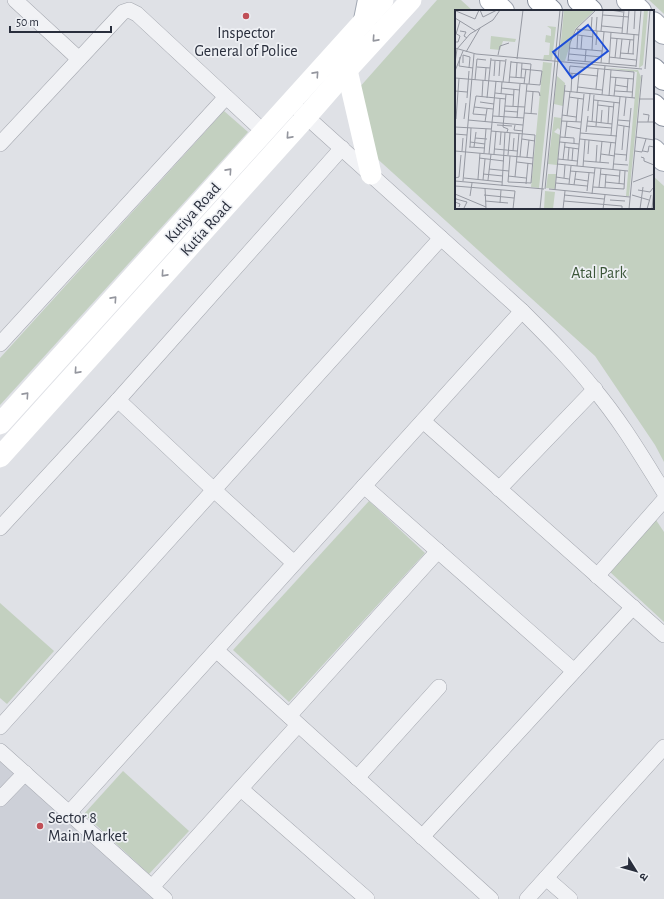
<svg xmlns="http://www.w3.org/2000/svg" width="664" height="899" viewBox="0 0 664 899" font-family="'Alegreya Sans','Noto Sans Devanagari',sans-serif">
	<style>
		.built { fill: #cdd0d8 }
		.green { fill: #c3d0c0 }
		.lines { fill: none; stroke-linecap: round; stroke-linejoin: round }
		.street-casing { stroke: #a5a8b0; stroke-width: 16 }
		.primary-casing { stroke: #9fa5b1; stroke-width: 24 }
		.highway-casing { stroke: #878e9c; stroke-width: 24 }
		.street { stroke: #f1f2f5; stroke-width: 15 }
		.secondary { stroke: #fff; stroke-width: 21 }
		.primary { stroke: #fff; stroke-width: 22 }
		.highway { stroke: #fff; stroke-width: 22 }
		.oneway { stroke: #94969e }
		.poi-dot { fill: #c04f57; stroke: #eef0f4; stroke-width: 1.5 }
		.labels { text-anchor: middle; stroke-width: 3.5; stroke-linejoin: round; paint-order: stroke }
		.poi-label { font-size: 16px; fill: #292e3c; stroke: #eef0f4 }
		.street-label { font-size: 16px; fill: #292e3c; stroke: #eef0f4 }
		.park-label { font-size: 16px; fill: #3b5638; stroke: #eef0f4 }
		.inset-road { fill: none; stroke: #9699a2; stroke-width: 1 }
		.view { fill: #1d4ed8; fill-opacity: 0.15; stroke: #1d4ed8; stroke-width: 2 }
		.inset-edge { fill: none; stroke: #292e3c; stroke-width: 2 }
	</style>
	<rect width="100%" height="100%" fill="#dfe1e6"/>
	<!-- built -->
	<path class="built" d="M0 753 159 899H0Z"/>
	<!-- green -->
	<g class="green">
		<path d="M437 0H461L473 11H456V208H653V176L664 186V462L655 445 595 356 372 154 358 89Z"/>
		<path d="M649 0H664V14Z"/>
		<path d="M224 111 248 132 0 405V358Z"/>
		<path d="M369 501 425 553 289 702 233 650Z"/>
		<path d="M656 520 664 532V622L609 571Z"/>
		<path d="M0 603 54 651 7 704 0 698Z"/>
		<path d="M123 771 189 831 149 874 84 814Z"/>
	</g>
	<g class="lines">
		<!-- street casing -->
		<g class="street-casing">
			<g id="street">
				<path d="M15 0 79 59"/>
				<path d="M299 110 522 311C547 336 572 361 594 389 621 421 642 457 664 492"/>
				<path d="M0 144 123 12 129 10 137 14 264 132"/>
				<path d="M0 344 226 97"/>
				<path d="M118 400 214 490 294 563"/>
				<path d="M423 421 664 635"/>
				<path d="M364 486 574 671"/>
				<path d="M499 489 595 389"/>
				<path d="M0 528 118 400 342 148"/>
				<path d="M597 576 664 500"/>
				<path d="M216 650 491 899"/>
				<path d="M289 716 438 551"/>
				<path d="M0 727 441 238"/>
				<path d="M0 751 165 899"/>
				<path d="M357 778 439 687"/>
				<path d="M241 789 367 899"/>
				<path d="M0 799 25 773"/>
				<path d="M69 813 522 311"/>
				<path d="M422 837 633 607"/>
				<path d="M546 878 570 899"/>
				<path d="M152 887 298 725"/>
				<path d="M527 899 664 747"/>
			</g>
		</g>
		<!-- primary casing -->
		<g class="primary-casing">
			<g id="primary">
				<path d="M491 0 503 11"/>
				<path d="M628 0 640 11"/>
				<path d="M365 20 369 0"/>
				<path d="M653 23 664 33"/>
				<path d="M653 150 664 160"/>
			</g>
		</g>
		<!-- highway casing -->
		<g class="highway-casing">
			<g id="highway">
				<path d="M539 0 551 11"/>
				<path d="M579 0 591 11"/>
				<path d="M653 69 664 79"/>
				<path d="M653 105 664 115"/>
			</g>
		</g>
		<!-- street -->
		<use href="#street" class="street"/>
		<!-- secondary -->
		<g class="secondary">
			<path d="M347 70 371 174"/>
			<path d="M0 424 383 0"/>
			<path d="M0 457 307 116 347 70 411 0"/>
		</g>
		<!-- primary -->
		<use href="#primary" class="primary"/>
		<!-- highway -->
		<use href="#highway" class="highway"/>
	</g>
	<!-- one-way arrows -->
	<defs><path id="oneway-chevron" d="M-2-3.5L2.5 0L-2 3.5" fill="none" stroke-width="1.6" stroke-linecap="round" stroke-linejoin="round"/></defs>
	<g class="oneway">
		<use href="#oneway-chevron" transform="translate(375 39) rotate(132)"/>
		<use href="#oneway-chevron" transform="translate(316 74) rotate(-48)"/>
		<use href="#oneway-chevron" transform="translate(289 136) rotate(132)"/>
		<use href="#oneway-chevron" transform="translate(229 171) rotate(-48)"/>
		<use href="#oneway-chevron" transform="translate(164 274) rotate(132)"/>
		<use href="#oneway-chevron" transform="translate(114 299) rotate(-48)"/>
		<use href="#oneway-chevron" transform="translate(77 371) rotate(132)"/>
		<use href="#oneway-chevron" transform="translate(26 395) rotate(-48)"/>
	</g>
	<!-- markers -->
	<g class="poi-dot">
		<circle cx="246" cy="16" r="4"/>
		<circle cx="40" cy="826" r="4"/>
	</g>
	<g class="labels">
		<!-- poi labels -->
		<g class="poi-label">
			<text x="246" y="38">Inspector<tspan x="246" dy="18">General of Police</tspan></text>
			<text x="48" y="823" text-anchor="start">Sector 8<tspan x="48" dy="18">Main Market</tspan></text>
		</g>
		<!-- street labels -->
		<g class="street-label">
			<text transform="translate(192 212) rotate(-48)" y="6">Kutiya Road</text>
			<text transform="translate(205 228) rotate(-48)" y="6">Kutia Road</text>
		</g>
		<!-- park labels -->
		<g class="park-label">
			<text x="599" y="278">Atal Park</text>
		</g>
	</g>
	<!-- overview -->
	<g transform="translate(455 10)">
		<rect width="199" height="199" fill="#dfe1e6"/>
		<path d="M109 0H140L120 19 110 51H104ZM189 0H193L188 55 184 58ZM92 16 101 17 97 50H88L89 45H94L95 33 90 32 91 25 96 26V19ZM36 26 61 29 60 32 48 31 45 40 35 39ZM88 52 97 53 84 178 76 177ZM150 58 183 60 186 67 174 186H171L182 62ZM102 66 110 73 108 96 99 94ZM99 107 106 108 105 120 103 118 99 122 105 125 102 155 93 154ZM93 164H101L100 179 91 178ZM90 181 100 182 98 199H89Z" fill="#c3d0c0"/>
		<path class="inset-road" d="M25 0 28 7 42 0M155 0 168 2M1 1 20 9 24 0M148 5 174 7M0 8 21 21M147 16 167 18M121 19 184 25M179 19 180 0M5 21 11 22 9 26 12 28M136 21 137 7M141 21 142 7M146 21 148 0M0 23 5 26 3 32H0M167 23 169 0M1 24 5 11M172 24 174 0M123 25 138 27M156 28 179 30M141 35 142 21M0 38 21 44 187 59M114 38 147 41M2 39 15 24 38 10 45 0M122 39 123 19M126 39 127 26M137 40 138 21M11 42 25 18M165 43 179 44M114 44 147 47M173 44 175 30M178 44 179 24M43 45 45 36 54 33M5 47 4 56 18 58M154 47 181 50M160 48 162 29M165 48 167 29M62 49 68 0M36 50 50 51M113 50 181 56M113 51 115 33 121 19 141 0M56 52 76 54 74 74M130 52 131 40M0 53 2 39M8 53V45L15 47 14 58M146 53 149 22M154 54 156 22M115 56 179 62 177 88M115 56 114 63 143 66M22 57 35 58M181 57 186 0M190 59 195 0M0 61 8 41M39 66 40 51M44 66 45 51M55 67 70 68M61 67 62 53M155 67 179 69M0 68 85 75 87 61 67 59M66 68 67 53M20 70 22 49 31 50M30 70 31 58M48 72 51 49M54 73 56 51M69 74 71 59M160 75 173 77M123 77 147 80M46 78 65 80M141 79 143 59M0 81 12 82M71 81 84 82 85 86M109 81 180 88M160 81 177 82M116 82 117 63M172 82 173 68M40 83 59 85M122 83 124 64M46 84 47 72M51 84 48 117 53 119 52 122M147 85 150 56M154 86 156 60M159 86 161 67M27 87 28 70M114 87 128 89M12 88 14 61M32 88 36 48M184 89H199M139 90 165 93M25 92 39 94M143 95 159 97M50 96 70 97M58 96 59 79M19 97 38 99M49 101 63 102M133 101 135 84M69 103 82 104M18 104 21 86 51 89M18 104 31 105M76 104 78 82M188 104 194 105 193 112M107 105 121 107M38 106 69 108M44 106 45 89M112 106 115 82M169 106 171 87M62 108 65 74M1 109 4 68M9 109 11 93M13 110 68 115M163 110 175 111M107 111 126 112M132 111 157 114M30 112 32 99M121 112 123 88M137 112 139 85M182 112H199M146 113 147 100M153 113 154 96M42 115 57 116M60 115 59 120 68 121M163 115 175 117M111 116 126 119M132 116 157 118M141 116 143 91M0 117 36 119M36 121 80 125 76 173 53 172M131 122 133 106M125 123 162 126M0 124 12 125M156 125 159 92M105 127 119 128V133M110 127 112 111M181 127 199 130M20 128 32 129M67 129 80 131M125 129 161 133M15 132 30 134M105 132 124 134M45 135 46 122M14 137 30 138M15 137 16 118M19 137 21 122M110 137 124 139M40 139 62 141M167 140 169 116M0 141 78 148M7 141 8 128M58 141 59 128M180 141 187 142 191 129M188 141 193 142 194 136 199 137M29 143 31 119M34 144 41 71M39 144 41 121M133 144 134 130M146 144 160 146M160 144 172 145M53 145 55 123M154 145 156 132M62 146 64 123M65 147 72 74M72 147 74 130M186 147 189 148V151L199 155M24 148 49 151M103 149 122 151M108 150 110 133M113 150 114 138M117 151 118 138M129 151 154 153M171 151 176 98M62 152 78 154M141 152 142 135M145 152 147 131M102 154 173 161M159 154 173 155M122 156 129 84M128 157 130 130M34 159 54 161M158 159 165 87M115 161 139 163M28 164 48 166M145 164 164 166M53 166 71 168M60 167 62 146M101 167 114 169M0 168 4 167 6 145M9 168 47 172M109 168 110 155M23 169 25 143M120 169 133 171M28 170 30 149M33 170 36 144M0 171 89 179M8 171 19 44M53 172 55 146M150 172 169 174M178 172 199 164M101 173 132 176M71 174 73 153M114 174 116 156M164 174 165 160M119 175 121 161M0 176 60 181M47 176 50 122M138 177 169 179 170 161M144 177 146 158M30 178 31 198M150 178 151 164M90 179 108 0M94 179 175 187M100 180 110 75M183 180 195 182 198 178M132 181 134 163M0 184 31 197M137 184 140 158M29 185 59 188M109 185 149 189M177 185 194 190M15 186 17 173M1 188 0 192 5 194 4 197M1 189 12 192 9 198M155 190 170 191M30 191 53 193M109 191 167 196V199M45 193 46 180M58 199 60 181M85 199 105 0M108 199 110 181M148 199 150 185M174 199 187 65M185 199 188 177M192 199 196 185M197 199 199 179"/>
		<path class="view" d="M133 15 153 41 117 68 98 42Z"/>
		<rect width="199" height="199" class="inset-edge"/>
	</g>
	<!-- north arrow -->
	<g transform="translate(636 871) rotate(127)" stroke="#eef0f4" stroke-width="3" paint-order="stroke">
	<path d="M0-3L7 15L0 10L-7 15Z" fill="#292e3c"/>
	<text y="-6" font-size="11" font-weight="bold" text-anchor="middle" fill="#292e3c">उ</text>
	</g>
	<!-- scale -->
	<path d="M10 26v6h101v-6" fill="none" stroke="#292e3c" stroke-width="2"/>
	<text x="16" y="26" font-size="12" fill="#292e3c" stroke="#eef0f4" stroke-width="3" paint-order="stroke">50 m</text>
</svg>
